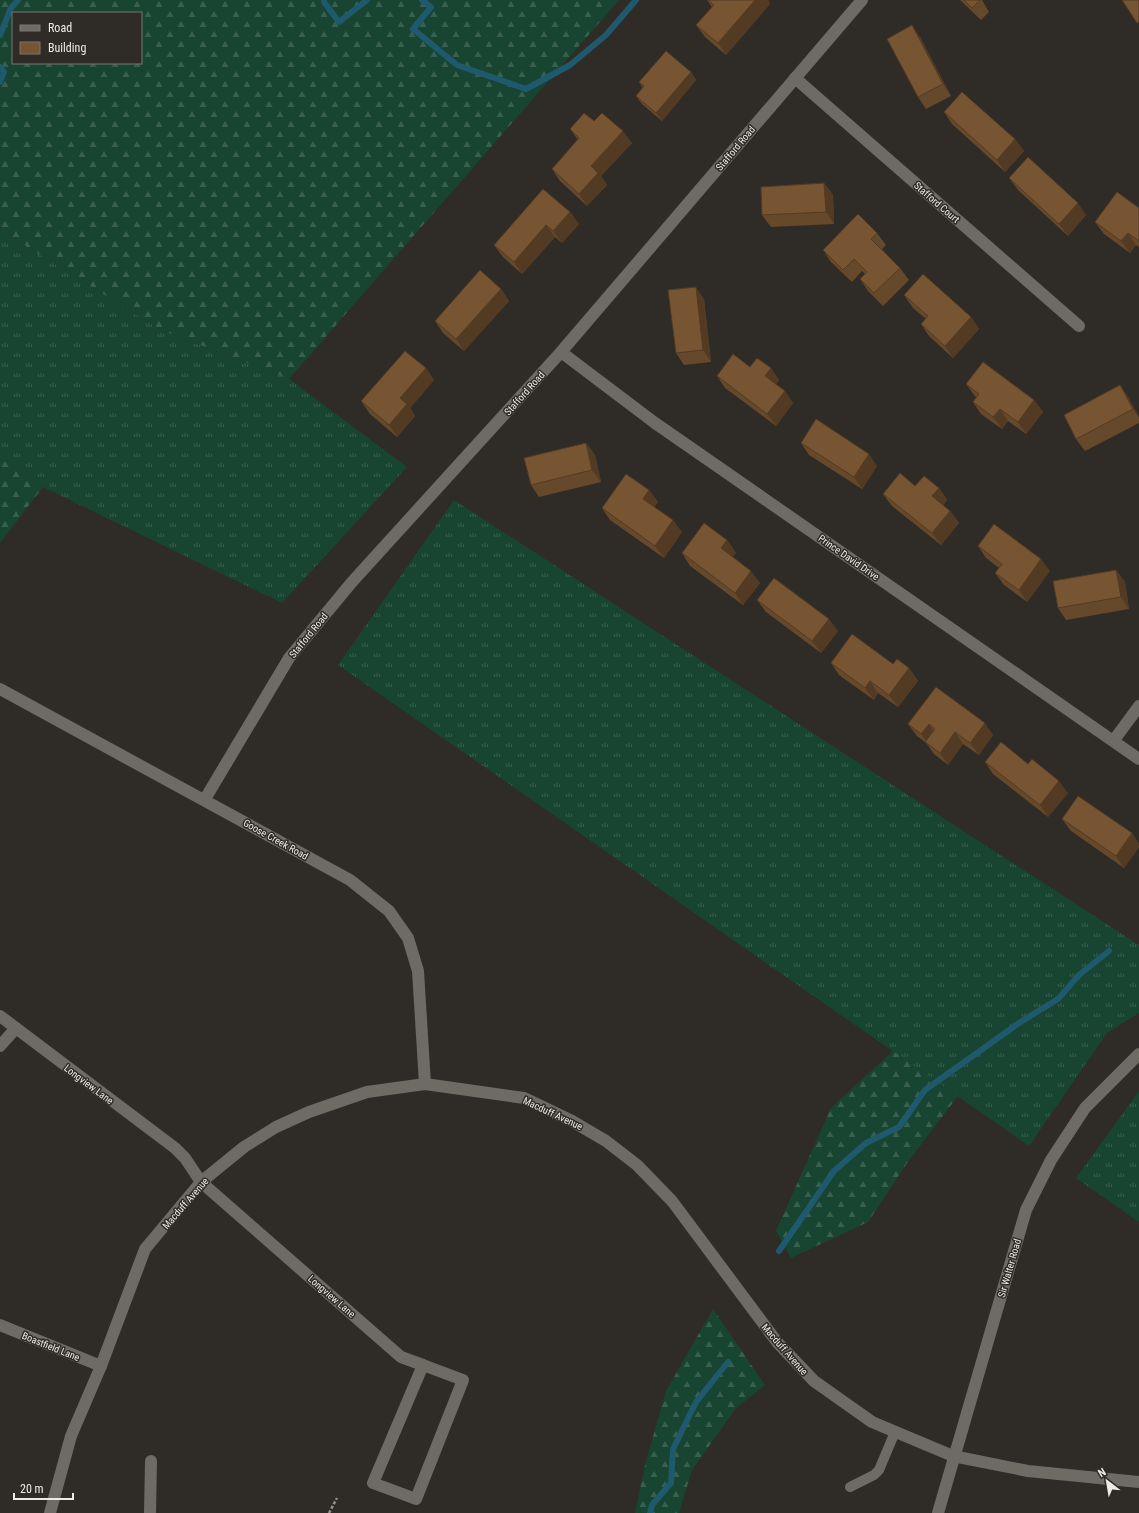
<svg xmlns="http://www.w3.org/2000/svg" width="1139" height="1513" viewBox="0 0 1139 1513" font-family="'Roboto Condensed',sans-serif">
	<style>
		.grass { fill: url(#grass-tufts) }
		.forest { fill: url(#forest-firs); fill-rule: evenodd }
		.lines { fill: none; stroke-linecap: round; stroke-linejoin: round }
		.stream { stroke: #1f596e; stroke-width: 6 }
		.path { stroke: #95918d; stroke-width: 2.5; stroke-dasharray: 3 2; stroke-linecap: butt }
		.lane { stroke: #6e6a64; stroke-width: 10 }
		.street { stroke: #6e6a64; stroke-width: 12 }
		.wall { fill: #66482b }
		.shaded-wall { fill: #533b23 }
		.building { fill: #775432; stroke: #533b23 }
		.labels { text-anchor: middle; stroke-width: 3; stroke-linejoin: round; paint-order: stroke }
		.street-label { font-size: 10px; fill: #eeebe7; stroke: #2f2b26 }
	</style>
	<defs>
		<pattern id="grass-tufts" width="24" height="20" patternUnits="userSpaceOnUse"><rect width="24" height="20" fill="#174531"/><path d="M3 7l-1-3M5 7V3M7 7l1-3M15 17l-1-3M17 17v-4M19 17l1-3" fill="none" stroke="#39604f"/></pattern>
		<pattern id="forest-firs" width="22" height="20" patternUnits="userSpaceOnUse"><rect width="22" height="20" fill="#174531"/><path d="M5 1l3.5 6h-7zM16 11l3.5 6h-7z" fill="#39604f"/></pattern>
	</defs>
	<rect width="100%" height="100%" fill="#2f2b26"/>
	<!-- grass -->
	<g class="grass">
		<path d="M0 230 161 330 289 379 407 467 282 603 43 487 0 458Z"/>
		<path d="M454 500 1139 945V1013L1107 1033 1029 1146 338 665Z"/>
		<path d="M1139 1091V1222L1076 1178Z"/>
	</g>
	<!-- forest -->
	<g class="forest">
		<path d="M0 0H619L289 379 161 330 0 230ZM13 13H141V63H13Z"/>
		<path d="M0 458 43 487 0 543Z"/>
		<path d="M893 1051 958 1096 907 1163 868 1222 791 1258 776 1231 831 1108Z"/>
		<path d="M713 1309 765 1385 736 1408 692 1470 679 1513H635L645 1465 666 1391Z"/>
	</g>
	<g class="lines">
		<!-- stream -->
		<g class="stream">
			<path d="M324 0V2L339 22 367 0"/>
			<path d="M422 0 431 7 413 29 457 65 526 89 570 65 606 35 636 0"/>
			<path d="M0 35 11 8 18 0"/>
			<path d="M0 67 4 72 0 82"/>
			<path d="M779 1251 834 1171 866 1143 899 1127 925 1090 1019 1023 1058 999 1079 975 1109 951"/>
			<path d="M650 1513 652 1505 671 1483 673 1449 696 1402 728 1362"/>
		</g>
		<!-- path -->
		<path class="path" d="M329 1513 337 1498"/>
		<!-- lane -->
		<path class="lane" d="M850 1487 874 1475 879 1470 895 1432"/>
		<!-- street -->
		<g class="street">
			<path d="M795 78 1079 326"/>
			<path d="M561 352 655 423 1139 759"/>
			<path d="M0 689 350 880 389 911 408 938 418 971 425 1084"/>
			<path d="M1114 740 1139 706"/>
			<path d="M205 799 289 658 352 582 561 352 862 0"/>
			<path d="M0 1016 175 1148 185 1158 201 1182 401 1357 423 1365 373 1483 416 1499 463 1380 423 1365"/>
			<path d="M0 1046 16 1028"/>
			<path d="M0 1325 101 1366"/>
			<path d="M50 1513 71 1436 101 1366 145 1249 201 1182 244 1147 276 1127 309 1112 367 1092 425 1084 524 1098 572 1121 606 1141 637 1165 672 1201 777 1342 814 1381 872 1422 953 1456 1028 1471 1139 1482"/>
			<path d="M150 1513 151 1461"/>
			<path d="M938 1513 1026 1210 1051 1160 1085 1108 1139 1054"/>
		</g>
	</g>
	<!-- wall -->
	<g class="wall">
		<path d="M707 0H768L770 4 726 55 705 37 696 25 712 7Z"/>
		<path d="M960 0H982L989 12 981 20Z"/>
		<path d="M920 37 951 96 926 109 918 97Z"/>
		<path d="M691 72 696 80 662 121 642 104 636 96 643 88 639 82Z"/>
		<path d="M944 112 1015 139 1024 151 1005 172 952 124Z"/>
		<path d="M594 121 632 143 601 176 607 185 587 206 560 181 552 169 578 140 570 129Z"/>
		<path d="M1009 178 1086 215 1068 236 1018 190Z"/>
		<path d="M824 183 833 195 834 224 771 227 762 215Z"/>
		<path d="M1139 208V247L1136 245 1130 253 1104 234 1095 222Z"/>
		<path d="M570 212 579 224 562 243 555 237 522 274 503 257 494 245Z"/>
		<path d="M877 233 886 245 882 249 900 268 909 280 883 306 868 291 860 279 865 274 862 271 852 282 831 262 823 250Z"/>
		<path d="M501 289 509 301 464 351 443 333 435 321Z"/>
		<path d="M904 295 971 317 979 329 953 358 929 336 921 324 926 319 913 308Z"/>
		<path d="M704 299 711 362 684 365 676 353Z"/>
		<path d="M750 367 779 380 776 384 793 403 776 426 725 388 717 376Z"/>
		<path d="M426 368 434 380 410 408 415 416 397 437 370 414 361 401Z"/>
		<path d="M966 384 1034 400 1043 412 1026 434 1008 421 1002 429 981 414 973 402 976 398 975 396Z"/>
		<path d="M1120 385 1128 397 1139 417V423L1085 451 1076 439Z"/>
		<path d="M586 443 595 455 601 482 539 497 531 485Z"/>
		<path d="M801 443 877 466 862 489 809 455Z"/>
		<path d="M915 486 939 488 947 500 943 505 950 511 959 523 941 545 892 506 883 494Z"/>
		<path d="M649 490 658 502 654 507 682 532 664 558 610 520 602 508Z"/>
		<path d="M727 540 736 553 732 557 760 583 743 605 690 566 682 553Z"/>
		<path d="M978 546 1050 571 1027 602 1004 585 995 573 999 568 986 558Z"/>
		<path d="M1116 570 1125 582 1129 609 1066 620 1058 608Z"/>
		<path d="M757 600 838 631 821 653 766 612Z"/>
		<path d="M831 663 893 664 909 668 918 681 898 707 878 693 874 700 839 675Z"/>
		<path d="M936 687 993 735 979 755 963 744 948 765 934 754 926 743 917 736 908 724Z"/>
		<path d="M985 762 1028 764 1068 793 1048 817 993 774Z"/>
		<path d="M1062 819 1132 833 1139 844V847L1124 868 1071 831Z"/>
	</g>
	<!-- shaded-wall -->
	<g class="shaded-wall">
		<path d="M755 0H768L770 4 726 55 718 43Z"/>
		<path d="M912 25 920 37 951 96 943 84Z"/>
		<path d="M691 72 696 80 662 121 656 113Z"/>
		<path d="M623 131 632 143 601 176 607 185 587 206 579 194 591 166Z"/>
		<path d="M1015 139 1024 151 1005 172 997 160Z"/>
		<path d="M824 183 833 195 834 224 826 212Z"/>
		<path d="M1078 203 1086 215 1068 236 1059 224Z"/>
		<path d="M570 212 579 224 562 243 553 231Z"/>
		<path d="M546 225 555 237 522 274 514 262Z"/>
		<path d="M1128 233 1136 245 1130 253 1121 241Z"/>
		<path d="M696 287 704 299 711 362 703 350Z"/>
		<path d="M501 289 509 301 464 351 456 339Z"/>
		<path d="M971 317 979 329 953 358 945 346Z"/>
		<path d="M426 368 434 380 410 408 415 416 397 437 389 425 400 398Z"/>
		<path d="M771 368 779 380 773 388 765 376Z"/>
		<path d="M1120 385 1128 397 1139 417V418L1133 409Z"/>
		<path d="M785 391 793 403 776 426 767 414Z"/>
		<path d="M1034 400 1043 412 1026 434 1018 422Z"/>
		<path d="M1000 409 1008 421 1002 429 993 417Z"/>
		<path d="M586 443 595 455 601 482 592 470Z"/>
		<path d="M869 454 877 466 862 489 854 477Z"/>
		<path d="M939 488 947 500 941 508 932 496Z"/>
		<path d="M649 490 658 502 651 511 643 499Z"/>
		<path d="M950 511 959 523 941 545 932 533Z"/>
		<path d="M673 520 682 532 664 558 655 546Z"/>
		<path d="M727 540 736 553 730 560 721 548Z"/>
		<path d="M1041 559 1050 571 1027 602 1019 590Z"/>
		<path d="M1116 570 1125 582 1129 609 1121 597Z"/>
		<path d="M751 571 760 583 743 605 735 593Z"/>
		<path d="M829 619 838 631 821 653 812 641Z"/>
		<path d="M909 668 918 681 898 707 889 695Z"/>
		<path d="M870 681 878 693 874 700 865 688Z"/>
		<path d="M985 723 993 735 979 755 970 743Z"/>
		<path d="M929 724 937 736 930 746 921 734Z"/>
		<path d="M955 732 963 744 948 765 940 753Z"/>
		<path d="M1059 781 1068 793 1048 817 1040 805Z"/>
		<path d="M1132 833 1139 844V847L1124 868 1116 856Z"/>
	</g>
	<!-- building -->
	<g class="building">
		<path d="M708 0H755L718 43 696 25 714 5Z"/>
		<path d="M964 0H980L972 8Z"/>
		<path d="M1122 0H1139V22L1137 23Z"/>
		<path d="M912 25 943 84 918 97 887 39Z"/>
		<path d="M666 51 691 72 656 113 636 96 644 86 639 82Z"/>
		<path d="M962 92 1015 139 997 160 944 112Z"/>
		<path d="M584 113 594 121 602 113 623 131 591 166 598 173 579 194 552 169 579 138 570 129Z"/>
		<path d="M1028 157 1078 203 1059 224 1009 178Z"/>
		<path d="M824 183 826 212 762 215 761 187Z"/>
		<path d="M543 189 570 212 553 231 546 225 514 262 494 245Z"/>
		<path d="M1117 192 1139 208V241L1128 233 1121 241 1095 222Z"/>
		<path d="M858 214 877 233 871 239 900 268 874 293 860 279 867 272 854 259 843 270 823 250Z"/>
		<path d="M480 270 501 289 456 339 435 321Z"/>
		<path d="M923 274 971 317 945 346 921 324 928 316 904 295Z"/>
		<path d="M696 287 703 350 676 353 668 290Z"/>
		<path d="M405 351 426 368 400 398 407 404 389 425 361 401Z"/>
		<path d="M733 354 750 367 757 358 771 368 765 376 785 391 767 414 717 376Z"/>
		<path d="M983 362 1034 400 1018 422 1000 409 993 417 973 402 979 394 966 384Z"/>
		<path d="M1120 385 1133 409 1076 439 1064 415Z"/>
		<path d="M816 419 869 454 854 477 801 443Z"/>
		<path d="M586 443 592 470 531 485 524 458Z"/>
		<path d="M900 473 915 486 924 476 939 488 932 496 950 511 932 533 883 494Z"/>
		<path d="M626 474 649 490 643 499 673 520 655 546 602 508Z"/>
		<path d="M704 523 727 540 721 548 751 571 735 593 682 553Z"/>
		<path d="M994 524 1041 559 1019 590 995 573 1002 564 978 546Z"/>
		<path d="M1116 570 1121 597 1058 608 1053 581Z"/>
		<path d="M774 578 829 619 812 641 757 600Z"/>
		<path d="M852 634 893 664 897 659 909 668 889 695 870 681 865 688 831 663Z"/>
		<path d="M936 687 985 723 970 743 955 732 940 753 925 742 935 729 929 724 921 734 908 724Z"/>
		<path d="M1001 742 1028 764 1032 759 1059 781 1040 805 985 762Z"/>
		<path d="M1078 796 1132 833 1116 856 1062 819Z"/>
	</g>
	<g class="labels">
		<!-- street labels -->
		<g class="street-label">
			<text transform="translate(735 148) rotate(-50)" y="4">Stafford Road</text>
			<text transform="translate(937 202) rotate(41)" y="4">Stafford Court</text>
			<text transform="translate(524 393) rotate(-48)" y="4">Stafford Road</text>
			<text transform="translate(849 557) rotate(35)" y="4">Prince David Drive</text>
			<text transform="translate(308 635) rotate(-51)" y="4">Stafford Road</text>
			<text transform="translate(276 839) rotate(29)" y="4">Goose Creek Road</text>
			<text transform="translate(89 1084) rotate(37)" y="4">Longview Lane</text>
			<text transform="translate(553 1113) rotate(25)" y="4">Macduff Avenue</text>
			<text transform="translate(185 1203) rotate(-49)" y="4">Macduff Avenue</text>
			<text transform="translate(1009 1268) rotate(-74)" y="4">Sir Walter Road</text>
			<text transform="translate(332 1296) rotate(41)" y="4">Longview Lane</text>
			<text transform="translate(51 1346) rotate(22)" y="4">Boastfield Lane</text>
			<text transform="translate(785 1349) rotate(49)" y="4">Macduff Avenue</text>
		</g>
	</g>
	<!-- legend -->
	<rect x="12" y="12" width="130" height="52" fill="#2f2b26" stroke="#7b7873"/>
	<rect x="20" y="25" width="20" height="6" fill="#6e6a64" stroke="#7b7873"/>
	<text x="48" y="32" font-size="12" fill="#eeebe7">Road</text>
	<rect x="20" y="42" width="20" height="12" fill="#775432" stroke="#7b7873"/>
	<text x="48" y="52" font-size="12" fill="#eeebe7">Building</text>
	<!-- north arrow -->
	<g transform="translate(1107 1481) rotate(329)" stroke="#2f2b26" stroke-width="3" paint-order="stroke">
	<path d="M0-3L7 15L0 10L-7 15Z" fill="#eeebe7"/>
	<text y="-6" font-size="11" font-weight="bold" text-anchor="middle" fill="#eeebe7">N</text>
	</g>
	<!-- scale -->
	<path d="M14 1493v6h59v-6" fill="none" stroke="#eeebe7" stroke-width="2"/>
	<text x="20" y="1493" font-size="12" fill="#eeebe7" stroke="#2f2b26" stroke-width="3" paint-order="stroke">20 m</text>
</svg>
